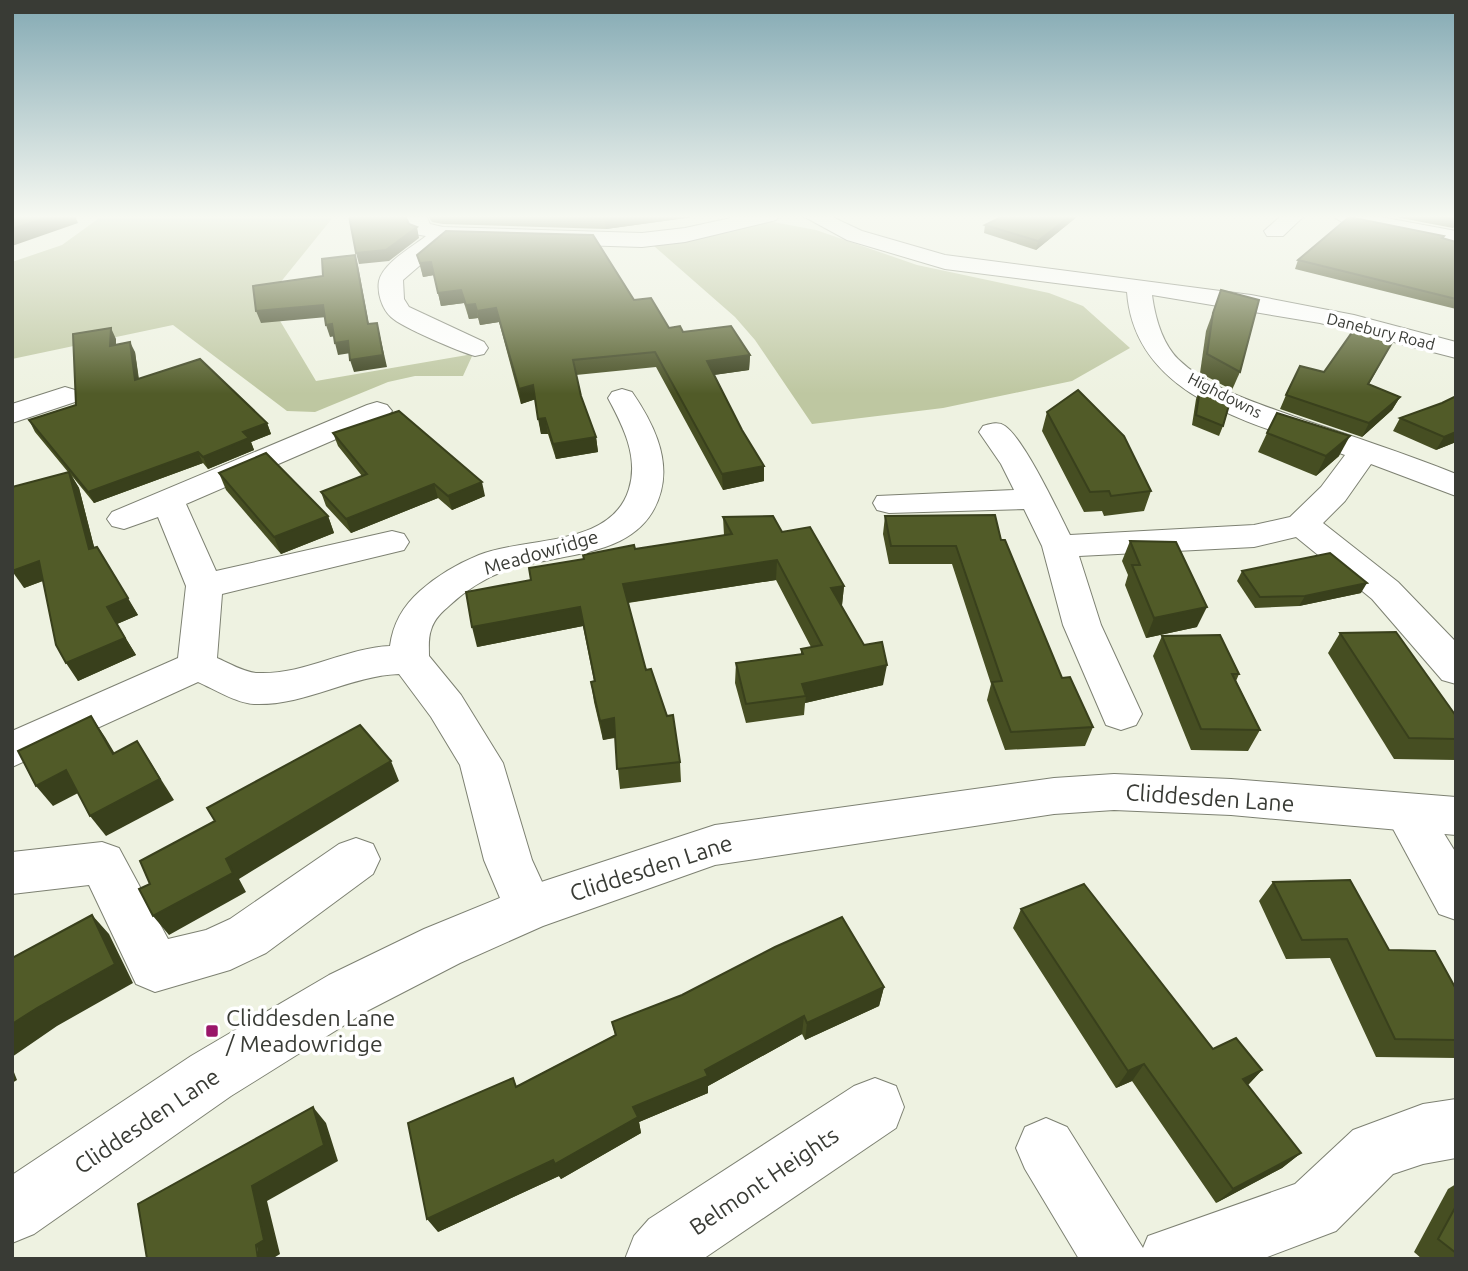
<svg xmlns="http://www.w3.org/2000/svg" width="1468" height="1271" viewBox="0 0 1468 1271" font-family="Ubuntu,sans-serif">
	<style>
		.green { fill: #bec7a1 }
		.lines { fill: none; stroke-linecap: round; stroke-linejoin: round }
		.minor-casing { stroke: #7d8172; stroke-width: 2 }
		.tertiary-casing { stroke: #7d8172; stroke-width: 2 }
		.minor { fill: #fff; fill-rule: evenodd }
		.tertiary { fill: #fff; fill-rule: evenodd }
		.wall { fill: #464e22 }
		.shaded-wall { fill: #39401c }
		.building { fill: #515b28; stroke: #39401c; stroke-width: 2 }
		.poi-dot { fill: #9a1669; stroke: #fff; stroke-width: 2.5 }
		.labels { text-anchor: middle; stroke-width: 7; stroke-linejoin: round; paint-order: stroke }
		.far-street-label { font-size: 16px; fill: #393b35; stroke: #fff }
		.street-label { font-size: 19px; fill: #393b35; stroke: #fff }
		.near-street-label { font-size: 23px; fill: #393b35; stroke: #fff }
		.near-poi-label { font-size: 23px; fill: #393b35; stroke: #fff; text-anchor: start }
	</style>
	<rect width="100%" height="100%" fill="#eef2e1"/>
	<!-- green -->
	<g class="green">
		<path d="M102 216H334L267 299 316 381 473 354 463 376H415L388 382 315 412 287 411 173 325 12 359V262L62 245Z"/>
		<path d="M768 221 816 230 917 265 1049 293 1083 306 1130 348 1072 381 943 408 812 424 755 340 735 317 654 246Z"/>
	</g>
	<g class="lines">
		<!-- minor casing -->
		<g class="minor-casing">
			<g id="minor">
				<path d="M405 216H426L430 224 443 227 642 233 685 228 740 216H779L776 220 685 242 642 247 448 241 403 280 404 299 409 307 484 342 488 348 484 354 475 356C460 352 401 327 391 317 382 309 377 293 379 281 383 263 412 247 426 236L414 234Z"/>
				<path d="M803 216H830L862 231 945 255 1251 295 1354 315 1456 342V358L1320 323 1152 295C1155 317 1162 343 1178 359 1210 390 1258 403 1298 418 1351 436 1404 453 1456 474V496L1371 464 1345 501 1323 523 1398 582 1454 640 1456 684 1442 680 1372 599 1296 537 1254 547 1079 556 1101 625 1142 714 1136 725 1121 730 1106 725 1063 625 1042 546 1024 509 889 513 877 510 873 503 877 496 1014 490 1001 464 979 432 983 426C990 424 998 421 1005 426 1024 439 1058 511 1070 535L1254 525 1290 517 1321 487 1345 455C1261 425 1135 401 1127 292L945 269 847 240Z"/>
				<path d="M1281 216H1304L1283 236H1267L1264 231Z"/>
				<path d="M1332 216H1375L1456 231V245L1342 222Z"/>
				<path d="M65 387 75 390 79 396 75 402 12 423V404Z"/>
				<path d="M622 389 632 392C652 421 670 456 661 491 643 561 559 551 504 571 485 578 465 591 450 605 442 612 434 619 431 630 428 638 429 648 429 656L461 695 503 763 532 860 554 908 547 924 529 930 511 924 484 860 460 765 431 717 399 674C349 676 305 706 254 704 236 703 214 689 198 682L12 767V731L178 658 186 586 158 517 124 529 112 526 107 519 112 512 367 405 377 402 387 405 392 411 387 417 186 504 216 571 392 531 404 534 409 542 404 550 222 594 217 658C229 663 245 673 258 673 304 675 345 648 390 646 393 623 403 606 420 591 438 575 457 564 479 555 526 536 611 548 629 489 639 457 623 426 608 398L612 392Z"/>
				<path d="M1408 795 1424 801 1456 853V920L1439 914 1385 814 1392 801Z"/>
				<path d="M356 838 373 844 380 859 373 874 266 953 230 970 155 992 136 984 89 885 12 894V852L102 842 119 848 168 939 206 930 230 919 339 844Z"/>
				<path d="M875 1078 896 1086 904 1107 896 1128 703 1259H625L634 1236 649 1219 854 1086Z"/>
				<path d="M1456 1099V1158L1423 1164 1393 1174 1336 1231 1262 1259H1079L1025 1169 1016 1148 1025 1127 1046 1118 1067 1127 1143 1248 1148 1236 1295 1184 1353 1130 1423 1104Z"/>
			</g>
		</g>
		<!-- tertiary casing -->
		<g class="tertiary-casing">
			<path id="tertiary" d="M1114 774 1231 779 1456 797V835L1231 815 1114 810 1054 814 715 865 543 926 460 963 367 1011 231 1096 34 1234 12 1243V1175L191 1056 329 975 424 929 529 886 715 825 1054 778Z"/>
		</g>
		<!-- minor -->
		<use href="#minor" class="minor"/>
		<!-- tertiary -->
		<use href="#tertiary" class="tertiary"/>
	</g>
	<!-- wall -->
	<g class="wall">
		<path d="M428 216H700L606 229 443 224 432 222Z"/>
		<path d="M1003 216H1078L1036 250 984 233 985 225Z"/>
		<path d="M1390 216H1456V225L1453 228Z"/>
		<path d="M1456 242V309L1295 269 1298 260Z"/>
		<path d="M417 255 634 300 669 328 750 355 749 370 713 375 764 481 723 490 656 367 576 375 581 396 596 437 598 452 556 459 548 434H541L536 399 521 404 499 322 480 325 478 318 469 319 464 303 441 306 434 275 423 277Z"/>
		<path d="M1221 290 1240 372 1232 390 1200 373 1206 331Z"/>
		<path d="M116 339V344L135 352 139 379 267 423 271 434 251 442 254 450 208 469 203 463 94 503 72 476 79 488 94 547 138 615 117 624 136 655 78 681 43 581 24 588 68 472 35 432 29 420 76 405Z"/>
		<path d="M1393 341 1369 384 1400 397 1392 410 1362 437 1280 409 1286 395 1324 372Z"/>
		<path d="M1200 389 1223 426 1219 436 1192 425 1196 399Z"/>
		<path d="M1456 396V442L1436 450 1393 431 1400 418 1442 403Z"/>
		<path d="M1047 412 1151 491 1144 511 1104 516 1102 511 1084 512 1042 431Z"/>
		<path d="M333 433 485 496 452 510 438 498 351 533 326 506 321 492 362 476 338 446Z"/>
		<path d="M1267 433 1339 456 1316 476 1258 452Z"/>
		<path d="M219 473 328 516 334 533 281 554 226 490Z"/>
		<path d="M885 516 1001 540 1062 678 1093 727 1085 746 1005 750 987 700 991 684 952 564H889L883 534Z"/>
		<path d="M723 517 782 532 844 586 842 605H841L883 685 805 703 804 715 746 723 735 683 736 663 801 654V649L811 647 776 580 628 603 646 670 680 762 681 782 620 789 615 738 603 740 594 702 591 682 594 681 583 626 477 647 531 580 583 559V555L635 549 724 535Z"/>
		<path d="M1130 541 1197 627 1146 638 1125 585 1128 575 1122 561Z"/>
		<path d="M1242 571 1361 593 1299 606 1255 608 1237 581Z"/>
		<path d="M1340 633 1456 716V760L1394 759 1328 653Z"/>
		<path d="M1162 636 1239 674 1236 681 1260 730 1248 751 1191 750 1153 656Z"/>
		<path d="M1273 882 1456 989V1058L1376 1057 1330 958 1286 959 1259 901Z"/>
		<path d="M1021 909 1213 1049 1262 1070 1248 1085 1301 1153 1282 1168 1216 1203 1132 1081 1116 1088 1013 928Z"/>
		<path d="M884 987 879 1006 805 1040 802 1034 708 1086V1093L639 1122 641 1133 561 1179 559 1176 438 1232 517 1086 615 1035 612 1022 682 995Z"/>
		<path d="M1456 1184V1259H1422L1414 1252 1448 1189Z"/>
	</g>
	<!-- shaded-wall -->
	<g class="shaded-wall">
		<path d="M51 216H75L78 223 12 246V229Z"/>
		<path d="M623 216H700L606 229 605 219Z"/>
		<path d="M1070 216H1078L1036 250 1038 241Z"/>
		<path d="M417 227 419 238 389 261 359 264 356 253Z"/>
		<path d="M355 255 358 266 371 336 368 324Z"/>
		<path d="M431 262 434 275 423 277 420 263Z"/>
		<path d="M461 290 464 303 441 306 438 293Z"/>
		<path d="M475 304 478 318 469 319 466 305Z"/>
		<path d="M323 305 327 317 261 323 256 311Z"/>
		<path d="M496 308 499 322 480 325 477 311Z"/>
		<path d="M377 323 387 367 354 372 350 360Z"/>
		<path d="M332 324 336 336 330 337 326 325Z"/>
		<path d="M111 328 116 339 115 356 110 346Z"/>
		<path d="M348 341 351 353 338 355 335 343Z"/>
		<path d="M130 342 135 352 140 391 135 380Z"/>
		<path d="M750 355 749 370 707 376V361Z"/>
		<path d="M533 385 536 399 521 404 519 389Z"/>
		<path d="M1400 397 1392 410 1362 437 1369 423Z"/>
		<path d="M545 418 548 434H541L538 419Z"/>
		<path d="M267 423 271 434 251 442 254 450 208 469 203 457 243 432Z"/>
		<path d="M1456 432V442L1436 450 1444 437Z"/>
		<path d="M1350 436 1339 456 1316 476 1326 456Z"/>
		<path d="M596 437 598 452 556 459 553 444Z"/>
		<path d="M198 452 203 463 94 503 88 492Z"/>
		<path d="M764 466V481L723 490 722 474Z"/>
		<path d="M69 472 79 488 99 566 89 549Z"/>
		<path d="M482 482 485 496 452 510 448 496Z"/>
		<path d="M434 484 438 498 351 533 346 519Z"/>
		<path d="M328 516 334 533 281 554 274 537Z"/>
		<path d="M777 560 776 580 625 603 623 584Z"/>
		<path d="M39 561 50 578 24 588 12 571Z"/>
		<path d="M1367 583 1361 593 1299 606 1305 596Z"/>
		<path d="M844 586 842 605 829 608 831 588Z"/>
		<path d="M128 598 138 615 117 624 136 655 78 681 66 663 107 607Z"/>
		<path d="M580 607 583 626 477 647 472 627Z"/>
		<path d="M1207 607 1197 627 1146 638 1154 618Z"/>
		<path d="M887 665 883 685 805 703 806 696 802 684Z"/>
		<path d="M91 716 105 737 127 774 113 754Z"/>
		<path d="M614 718 616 737 603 740 600 721Z"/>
		<path d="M137 741 174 800 106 836 90 816Z"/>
		<path d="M391 761 399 781 239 879 246 892 169 935 153 916 226 859Z"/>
		<path d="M66 770 82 791 53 806 36 786Z"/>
		<path d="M92 915 109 934 133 983 57 1026 12 1057V1024Z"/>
		<path d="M884 987 879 1006 805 1040 807 1023Z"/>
		<path d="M804 1016 802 1034 708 1086V1093L639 1122 641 1133 561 1179 559 1176 438 1232 427 1219 633 1107 705 1070Z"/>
		<path d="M1144 1064 1132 1081 1116 1088 1128 1071Z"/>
		<path d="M12 1067 17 1080 12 1083Z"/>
		<path d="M1262 1070 1246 1087 1243 1079Z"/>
		<path d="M313 1107 326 1123 338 1161 267 1201 280 1254 272 1259H258L252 1186Z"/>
		<path d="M1301 1153 1282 1168 1216 1203 1233 1189Z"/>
	</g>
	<!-- building -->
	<g class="building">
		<path d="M12 216H51L12 229Z"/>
		<path d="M349 216H405L409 224 417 227 386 250 356 253Z"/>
		<path d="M522 216H623L605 219Z"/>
		<path d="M1003 216H1070L1038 241 985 225Z"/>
		<path d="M1438 216H1456V219Z"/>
		<path d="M1349 217 1444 236 1442 238 1456 242V299L1298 260Z"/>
		<path d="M446 231 593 235 634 300 651 298 669 328 680 326 683 332 731 326 750 355 707 361 742 430 764 466 722 474 655 352 573 360 581 396 596 437 553 444 545 418 538 419 533 385 519 389 496 308 477 311 475 304 466 305 461 290 438 293 431 262 420 263 417 255Z"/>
		<path d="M355 255 368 324 377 323 383 355 350 360 348 341 335 343 332 324 326 325 323 305 256 311 253 286 323 276 322 259Z"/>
		<path d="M1221 290 1259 300 1240 372 1207 354 1213 313Z"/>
		<path d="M111 328 110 346 130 342 135 380 200 359 267 423 243 432 249 438 203 457 198 452 88 492 29 420 76 405 73 334Z"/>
		<path d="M1353 331 1393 341 1368 384 1400 397 1369 423 1286 395 1300 366 1324 372Z"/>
		<path d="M1200 389 1229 405 1223 426 1196 415Z"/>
		<path d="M1078 390 1124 436 1151 491 1111 496 1109 491 1090 492 1047 412Z"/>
		<path d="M1456 396V432L1444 437 1400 418 1442 403Z"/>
		<path d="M399 411 482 482 448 496 434 484 346 519 321 492 367 474 333 433Z"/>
		<path d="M1277 413 1350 436 1326 456 1267 433Z"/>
		<path d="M266 453 328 516 274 537 219 473Z"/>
		<path d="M69 472 89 549 97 547 128 598 107 607 125 638 66 663 56 645 39 561 12 571V487Z"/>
		<path d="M995 515 1001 540H1005L1062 678 1070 677 1093 727 1011 732 992 682 1002 681 956 546H891L885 516Z"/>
		<path d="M773 516 782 532 810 527 844 586 831 588 864 645 882 642 887 665 802 684 806 696 746 704 736 663 803 654 801 649 822 645 777 560 623 584 646 670 651 669 667 716 673 715 680 762 617 769 614 718 600 721 591 682 595 681 580 607 472 627 466 592 531 580 529 568 584 559 583 555 634 545 635 549 732 534 723 517Z"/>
		<path d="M1130 541 1176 542 1207 607 1154 618 1132 565H1140Z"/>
		<path d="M1330 553 1367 583 1305 596 1260 597 1242 571Z"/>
		<path d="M1396 632 1456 716V739L1409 738 1340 633Z"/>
		<path d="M1220 635 1239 674H1232L1260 730 1201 729 1162 636Z"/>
		<path d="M91 716 113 754 137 741 160 779 90 816 66 770 36 786 18 751Z"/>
		<path d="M360 725 391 761 226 859 233 873 153 916 139 889 150 884 140 861 215 821 207 808Z"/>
		<path d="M1350 880 1389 950 1435 951 1456 989V1040L1395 1039 1347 939 1302 940 1273 882Z"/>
		<path d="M1084 884 1213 1049 1236 1038 1262 1070 1243 1079 1301 1153 1233 1189 1144 1064 1128 1071 1021 909Z"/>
		<path d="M92 915 115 964 37 1008 12 1024V958Z"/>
		<path d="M842 917 884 987 807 1023 804 1016 705 1070 708 1076 633 1107 638 1117 555 1164 553 1160 427 1219 408 1123 513 1078 516 1087 616 1035 612 1022 682 995 775 947Z"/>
		<path d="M313 1107 324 1145 252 1186 264 1240 256 1245 258 1259H147L138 1204Z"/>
		<path d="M1456 1206V1253L1438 1239Z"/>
	</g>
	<!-- sky -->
	<linearGradient id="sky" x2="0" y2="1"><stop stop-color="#83a9b3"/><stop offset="0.55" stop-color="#f7f9f2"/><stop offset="1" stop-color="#f7f9f2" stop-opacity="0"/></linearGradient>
	<rect width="1468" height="394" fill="url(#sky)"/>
	<!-- markers -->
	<rect class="poi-dot" x="205" y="1024" width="14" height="14" rx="3.5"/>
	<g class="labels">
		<!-- far-street labels -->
		<g class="far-street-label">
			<text transform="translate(1381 331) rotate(14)" y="6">Danebury Road</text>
			<text transform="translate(1225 395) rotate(27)" y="6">Highdowns</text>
		</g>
		<!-- street labels -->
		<g class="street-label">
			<text transform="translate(541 552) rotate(-16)" y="7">Meadowridge</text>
		</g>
		<!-- near-street labels -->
		<g class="near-street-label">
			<text transform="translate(1210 798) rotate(4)" y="8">Cliddesden Lane</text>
			<text transform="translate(651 868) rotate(-18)" y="8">Cliddesden Lane</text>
			<text transform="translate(147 1121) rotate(-34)" y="8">Cliddesden Lane</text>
			<text transform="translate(764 1181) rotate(-34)" y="8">Belmont Heights</text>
		</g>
		<!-- near-poi labels -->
		<g class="near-poi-label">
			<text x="226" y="1026">Cliddesden Lane<tspan x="226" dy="26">/ Meadowridge</tspan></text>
		</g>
	</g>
	<!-- border -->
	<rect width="1468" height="1271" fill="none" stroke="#393b35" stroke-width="28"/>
</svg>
